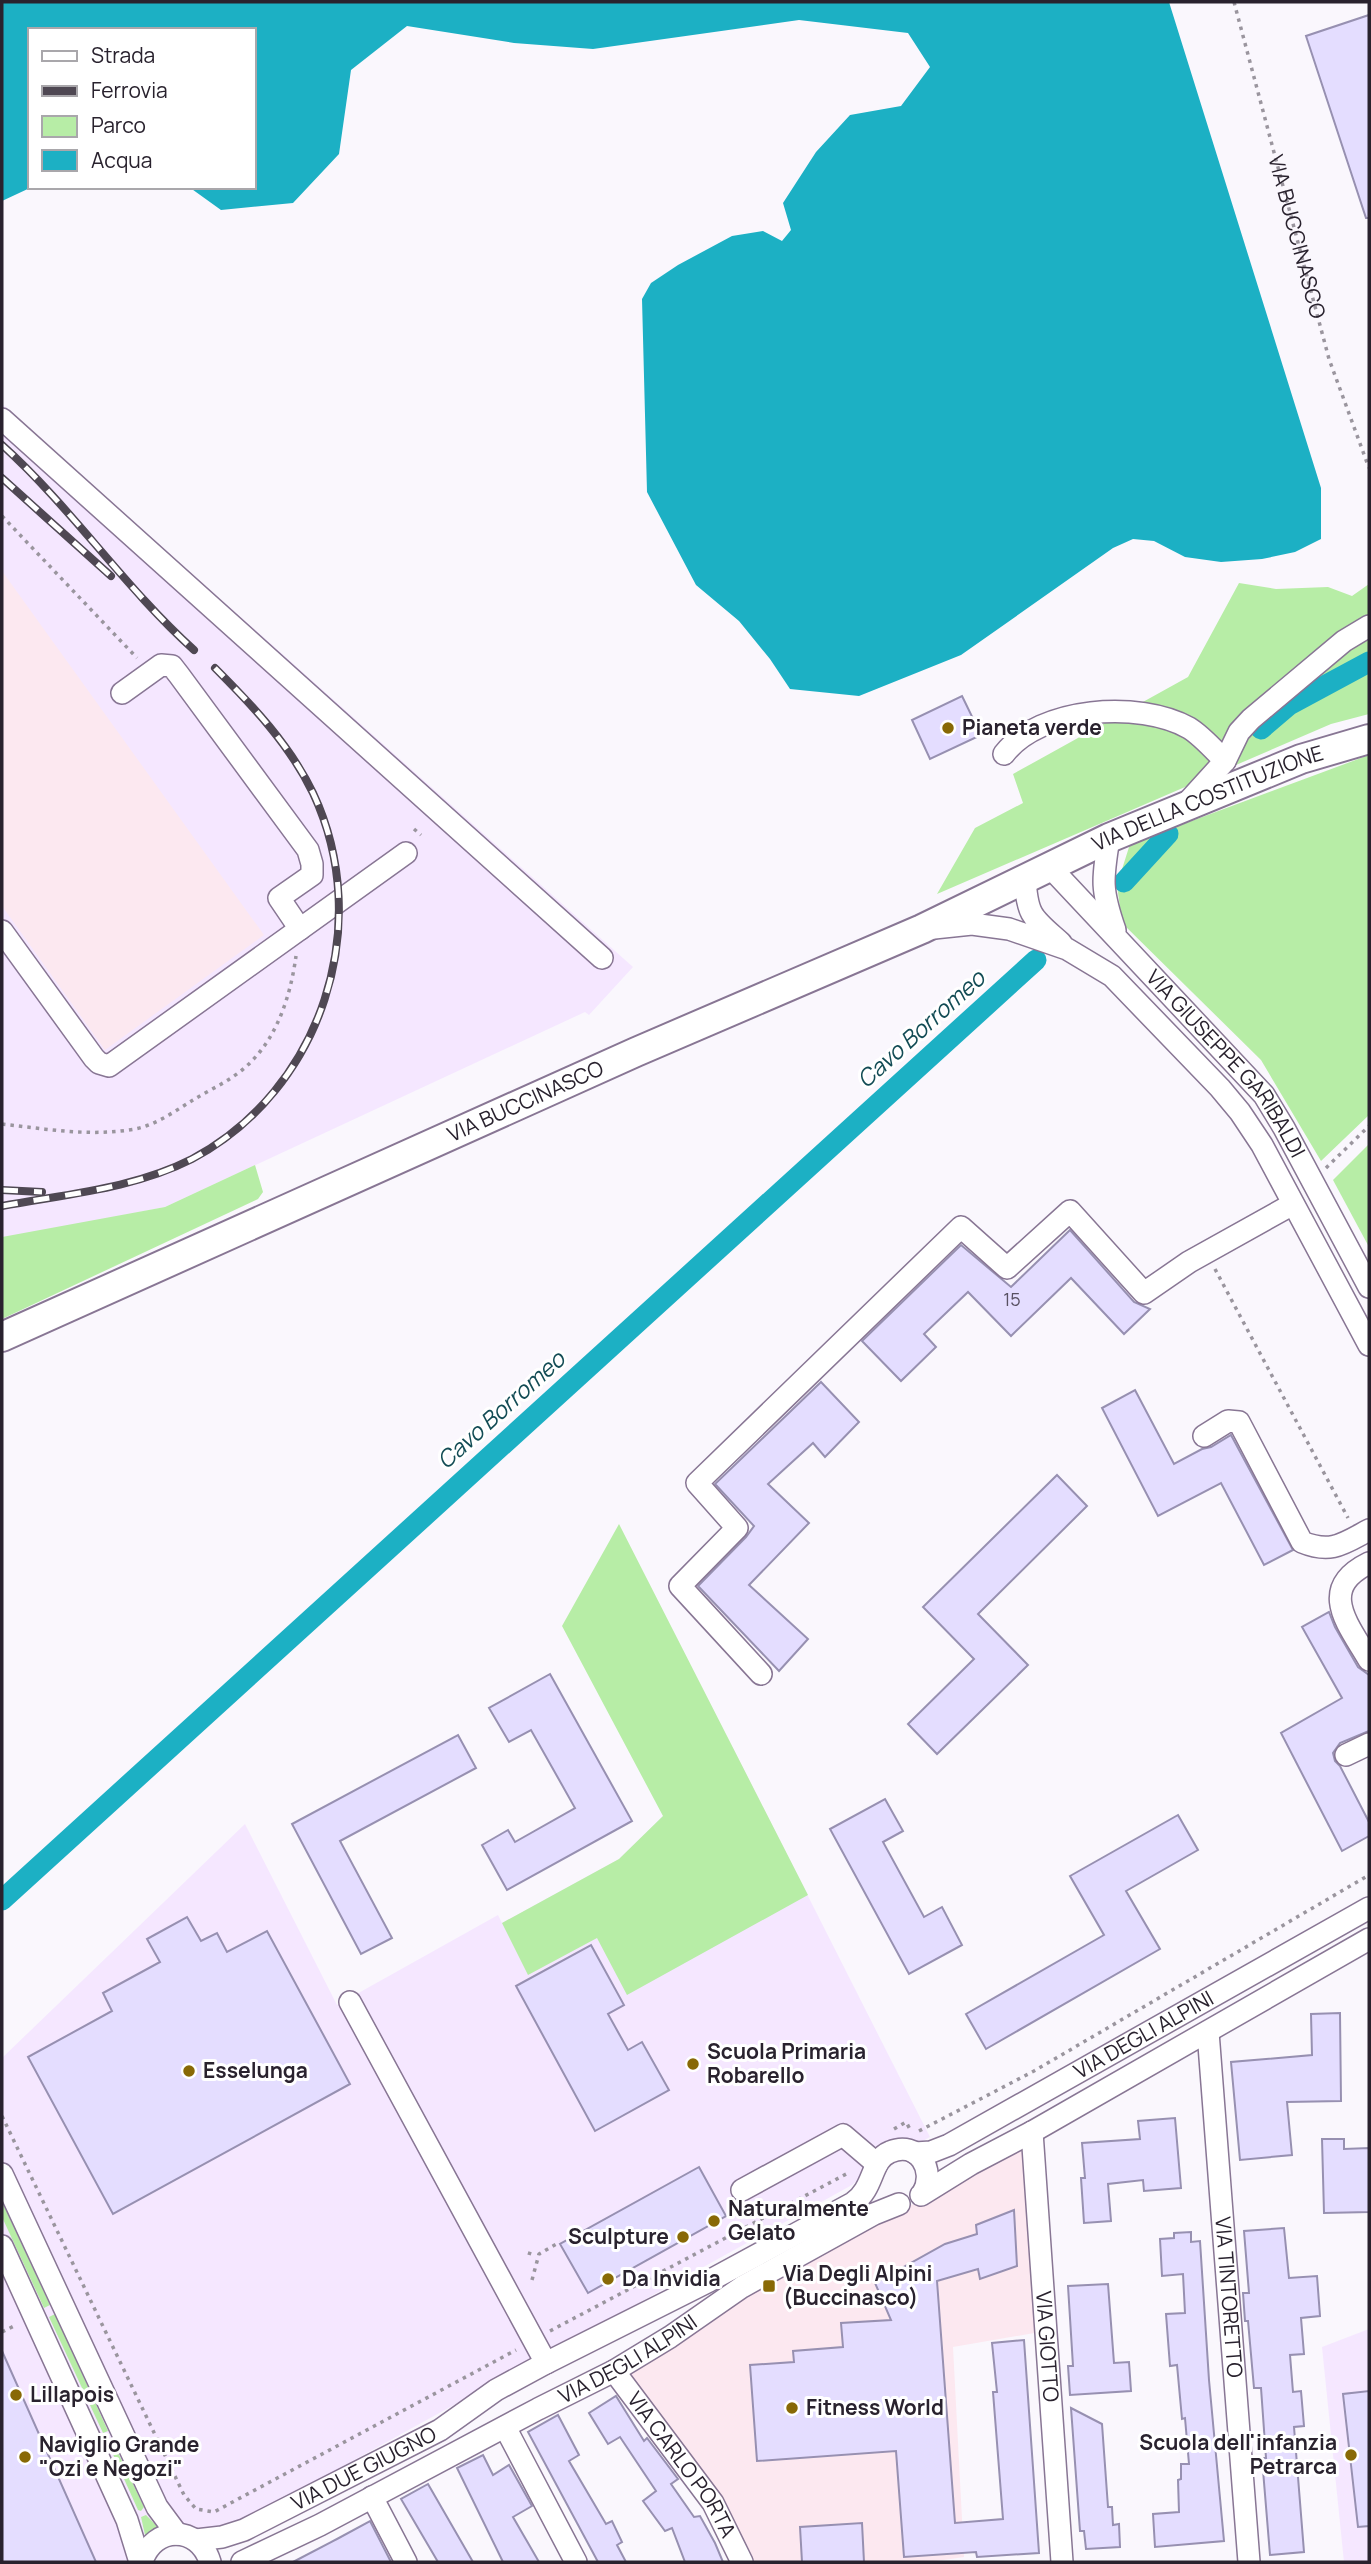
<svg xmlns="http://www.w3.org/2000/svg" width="1371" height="2564" viewBox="0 0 1371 2564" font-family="Manrope,sans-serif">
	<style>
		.built { fill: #f5e7ff }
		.industrial { fill: #fce8f0 }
		.green { fill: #b7eda6 }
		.water { fill: #1cb0c4 }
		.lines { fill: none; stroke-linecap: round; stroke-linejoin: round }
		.canal { stroke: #1cb0c4; stroke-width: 21 }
		.building { fill: #e4ddff; stroke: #9790b1; stroke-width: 2 }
		.minor-casing { stroke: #887694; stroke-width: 24 }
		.major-casing { stroke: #887694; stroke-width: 32 }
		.path { stroke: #9a959e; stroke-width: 3.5; stroke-dasharray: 3.5 5; stroke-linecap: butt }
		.minor { stroke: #fff; stroke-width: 21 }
		.major { stroke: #fff; stroke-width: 28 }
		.rail-casing { stroke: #4f4853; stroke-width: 8 }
		.rail { stroke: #fff; stroke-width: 5; stroke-dasharray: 16; stroke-linecap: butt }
		.poi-dot { fill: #886906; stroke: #fff; stroke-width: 2.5 }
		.labels { text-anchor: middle; stroke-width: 6; stroke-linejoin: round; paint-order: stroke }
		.number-label { font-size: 18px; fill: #585162 }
		.street-label { font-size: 21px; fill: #29222e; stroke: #fff }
		.poi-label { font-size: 21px; font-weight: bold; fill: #29222e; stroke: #fff; text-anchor: start }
		.water-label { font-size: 23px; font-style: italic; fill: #134c55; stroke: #fff }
	</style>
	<rect width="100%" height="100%" fill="#faf7fd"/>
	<!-- built -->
	<g class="built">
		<path d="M2 404 633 967 589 1015 585 1012 165 1207 2 1239Z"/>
		<path d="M733 1748 930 2137 864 2174 852 2185 202 2544 180 2533 138 2562H2V2058L245 1824 337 2005 498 1915 502 1923 619 1859Z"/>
		<path d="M1369 2329V2562H1344L1322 2347Z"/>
	</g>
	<!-- industrial -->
	<g class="industrial">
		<path d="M2 571 264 935 105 1050 2 906Z"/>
		<path d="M1028 2138 1040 2332 953 2347 964 2557 930 2562H747L619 2371 901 2207 915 2204Z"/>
	</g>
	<!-- green -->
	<g class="green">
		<path d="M1239 583 1276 589 1328 587 1352 596 1369 584V714L1331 724 937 894 975 828 1023 803 1013 774 1188 677Z"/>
		<path d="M1369 755V1115L1321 1161 1261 1060 1122 923 1117 885 1130 844Z"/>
		<path d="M1369 1144V1247L1333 1180Z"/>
		<path d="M255 1165 263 1192 258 1199 2 1319V1237L165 1207Z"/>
		<path d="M619 1524 808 1895 627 1995 597 1938 528 1975 502 1923 619 1859 663 1816 562 1626Z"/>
		<path d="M2 2202 50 2305 44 2308 2 2217Z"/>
		<path d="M55 2314 108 2431 103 2433 49 2317Z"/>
		<path d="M112 2440 144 2507 141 2511 138 2510 107 2441Z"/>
		<path d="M146 2515 165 2534 147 2544 141 2517Z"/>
	</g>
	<!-- water -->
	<path class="water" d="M2 2H1169L1321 488V539L1295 552 1262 559 1221 562 1185 557 1154 541 1133 539 1113 548 961 655 859 696 790 689 770 659 739 621 696 585 647 492 642 299 651 283 678 265 732 236 763 231 782 241 791 230 783 203 816 152 850 115 901 106 930 67 908 33 799 20 593 49 514 43 407 26 351 70 339 154 293 203 221 210 189 187H254V30H30V187H32L2 201Z"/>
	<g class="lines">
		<!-- canal -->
		<g class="canal">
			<path d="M1261 729 1289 705 1369 662"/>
			<path d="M1124 882 1168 834"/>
			<path d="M2 1900 1036 960"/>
		</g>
	</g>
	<!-- building -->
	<g class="building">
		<path d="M1369 15V218H1366L1306 36Z"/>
		<path d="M962 696 981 735 930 759 912 720Z"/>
		<path d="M1070 1230 1134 1302 1150 1309 1124 1334 1071 1278 1011 1336 968 1292 924 1334 936 1347 901 1381 862 1341 961 1245 1011 1287Z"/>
		<path d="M821 1382 859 1422 825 1457 813 1443 768 1484 809 1523 749 1585 808 1639 779 1671 698 1586 746 1537 754 1526 715 1484Z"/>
		<path d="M1135 1390 1174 1464 1202 1449 1211 1447 1231 1435 1293 1550 1264 1565 1221 1483 1158 1516 1102 1408Z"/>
		<path d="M1057 1475 1087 1506 978 1614 1028 1665 937 1754 908 1724 974 1659 923 1607Z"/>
		<path d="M1329 1612 1335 1627 1358 1667 1369 1675V1731L1340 1743 1333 1753 1335 1761 1340 1766 1369 1822V1836L1342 1851 1281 1733 1342 1698 1302 1627Z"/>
		<path d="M550 1674 632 1821 507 1890 482 1845 508 1830 515 1842 575 1808 531 1730 509 1742 489 1708Z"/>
		<path d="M458 1735 476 1768 340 1841 392 1938 361 1954 292 1824Z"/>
		<path d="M885 1799 903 1831 883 1842 924 1917 942 1907 962 1945 909 1974 830 1829Z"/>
		<path d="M1178 1815 1198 1850 1126 1891 1160 1949 986 2049 966 2014 1104 1935 1070 1876Z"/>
		<path d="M187 1917 201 1941 217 1933 227 1952 267 1931 350 2084 113 2214 28 2057 112 2011 103 1993 160 1962 147 1939Z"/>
		<path d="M591 1945 624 2005 608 2014 628 2050 642 2042 669 2090 595 2131 516 1986Z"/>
		<path d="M1340 2013 1341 2101 1287 2102 1292 2155 1240 2160 1231 2062 1312 2055 1311 2014Z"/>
		<path d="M1175 2118 1181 2188 1144 2191 1143 2180 1108 2184 1111 2221 1084 2223 1081 2178H1085L1082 2143 1140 2139 1138 2121Z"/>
		<path d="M1322 2139H1344V2149L1369 2148V2212L1324 2213Z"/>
		<path d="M699 2167 726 2216 588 2293 560 2244Z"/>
		<path d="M1014 2210 1017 2266 980 2279 978 2269 937 2281 955 2523 1003 2519 993 2392H997L992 2343 1024 2340 1039 2553 977 2557 976 2552 904 2557 896 2451 757 2461 750 2365 794 2362 793 2351 843 2347 841 2323 891 2320 875 2283 945 2244 977 2234 976 2225Z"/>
		<path d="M1284 2228 1289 2278 1317 2276 1320 2316 1301 2318 1304 2354 1290 2355 1293 2392 1301 2391 1304 2426 1294 2427 1304 2552 1270 2555 1262 2458H1266L1261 2388H1254L1248 2321H1245L1243 2293H1249L1244 2231Z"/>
		<path d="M1191 2232V2242L1200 2241 1209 2380 1224 2541 1155 2547 1153 2514 1179 2512 1178 2480 1181 2479V2464H1189L1185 2418 1182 2419 1177 2365 1170 2366 1166 2314 1185 2313 1183 2274 1162 2276 1160 2239 1174 2238V2233Z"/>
		<path d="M1108 2284 1114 2363 1129 2362 1131 2391 1070 2395 1068 2366H1073L1068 2286Z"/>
		<path d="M2 2351 96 2562H2Z"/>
		<path d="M1369 2391V2526L1358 2527 1343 2394Z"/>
		<path d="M616 2396 644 2441 647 2438 678 2479 671 2484 694 2517 700 2516 715 2543 723 2562H685L672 2528 665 2531 643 2501 656 2491 620 2437 608 2444 589 2413Z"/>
		<path d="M1071 2408 1102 2424 1108 2507H1112L1113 2525 1119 2524 1120 2547 1086 2549 1084 2531H1080Z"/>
		<path d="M558 2415 579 2455 569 2461 606 2524 612 2521 622 2542 617 2545 626 2562H598L528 2432Z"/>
		<path d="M483 2455 493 2475 509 2465 532 2506 513 2517 539 2562H503L457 2468Z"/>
		<path d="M428 2484 473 2562H438L401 2499Z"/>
		<path d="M370 2521 391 2562H293L337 2539Z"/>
		<path d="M862 2523 864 2562H802L800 2527Z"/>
	</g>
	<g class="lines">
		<!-- minor casing -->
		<g class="minor-casing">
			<g id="minor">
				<path d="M2 419 602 958"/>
				<path d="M122 693 161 665 172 666 179 675 308 850 312 864V875L279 898 300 929"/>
				<path d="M1004 754C1040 707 1139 700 1189 728 1202 736 1214 750 1225 761"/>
				<path d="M1185 805 1225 761 1239 732 1251 719 1344 641 1369 626"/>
				<path d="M1109 838C1102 880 1101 890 1115 930"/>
				<path id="s2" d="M1049 866 1264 1095 1284 1128 1369 1287"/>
				<path d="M1025 878C1027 917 1033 918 1061 943"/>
				<path d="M934 928 972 924 1009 929 1067 949 1112 976 1220 1088 1240 1112 1262 1145 1369 1345"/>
				<path d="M2 931 94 1058 99 1063 109 1066 406 853"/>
				<path d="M1204 1436 1228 1421 1239 1422 1302 1542C1331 1554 1343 1544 1369 1530"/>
				<path d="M1369 1563C1316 1589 1349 1625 1369 1660"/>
				<path d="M761 1674 680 1586 737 1528 697 1483 961 1227 1007 1268 1070 1211 1144 1293 1189 1262 1293 1204"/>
				<path d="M1346 1755 1369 1744"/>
				<path d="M350 2002 546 2363"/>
				<path id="s3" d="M1208 2032 1249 2562"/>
				<path id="s4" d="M1032 2132 1062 2562"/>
				<path id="s5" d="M915 2153 931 2152 949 2145 1369 1908"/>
				<path d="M2 2174 157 2507 177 2534"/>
				<path d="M742 2190 843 2135 877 2164"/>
				<path d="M921 2195 971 2164 1032 2132 1369 1939"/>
				<path d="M2 2246 127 2520 140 2562"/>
				<path id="s6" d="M614 2371 713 2503 742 2562"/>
				<path d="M505 2427 576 2562"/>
				<path d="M372 2497 406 2562"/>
				<path id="s7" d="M196 2540 222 2537 244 2530 440 2430 496 2390 546 2363 709 2281 853 2203C875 2188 870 2160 890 2152 918 2140 936 2170 923 2193"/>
				<path d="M142 2562C153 2525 199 2525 210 2562"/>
				<path id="s8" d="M242 2562 320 2525 538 2409 614 2371 670 2337 742 2287 874 2214 899 2204"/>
			</g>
		</g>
		<!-- major casing -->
		<g class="major-casing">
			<g id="major">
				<path id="s9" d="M2 1337 636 1052 922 929 1109 838 1301 759 1369 739"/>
			</g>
		</g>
		<!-- path -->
		<g class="path">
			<path id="s1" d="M1234 2 1329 359 1369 468"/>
			<path d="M2 516 137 658"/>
			<path d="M414 829 421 835"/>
			<path d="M2 1124C46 1129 91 1137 135 1129 156 1125 175 1111 193 1100 206 1092 221 1085 234 1076 274 1049 290 1000 296 956"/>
			<path d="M1326 1168 1369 1126"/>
			<path d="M1215 1269 1348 1518"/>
			<path d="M2 2116 184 2495 196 2509 214 2512 516 2350"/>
			<path d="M894 2129 906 2122 911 2131"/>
			<path d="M919 2131 1034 2071 1369 1875"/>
			<path d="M529 2255 531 2249"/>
			<path d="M532 2280 539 2254 560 2242"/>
			<path d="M550 2331 850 2172"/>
			<path d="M2 2332 16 2325"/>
		</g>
		<!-- minor -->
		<use href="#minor" class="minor"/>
		<!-- major -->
		<use href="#major" class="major"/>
		<!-- rail casing -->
		<g class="rail-casing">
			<g id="rail">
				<path d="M2 445C72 508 124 587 194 650"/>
				<path d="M2 478 111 576"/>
				<path d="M2 1190 42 1192"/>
				<path d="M2 1206C66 1194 133 1189 192 1159 322 1090 375 925 313 793 290 745 252 705 215 668"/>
			</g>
		</g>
		<!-- rail -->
		<use href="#rail" class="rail"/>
	</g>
	<!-- markers -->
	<g class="poi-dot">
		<circle cx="948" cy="728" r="7"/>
		<circle cx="693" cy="2064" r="7"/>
		<circle cx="189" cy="2071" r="7"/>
		<circle cx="714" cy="2221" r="7"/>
		<circle cx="683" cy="2237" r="7"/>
		<circle cx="608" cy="2279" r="7"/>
		<rect x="762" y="2279" width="14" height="14" rx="3.5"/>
		<circle cx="16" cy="2395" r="7"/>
		<circle cx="792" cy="2408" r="7"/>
		<circle cx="1351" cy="2455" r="7"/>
		<circle cx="25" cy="2457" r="7"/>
	</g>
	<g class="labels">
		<!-- number labels -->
		<g class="number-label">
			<text x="1012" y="1306">15</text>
		</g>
		<!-- street labels -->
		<g class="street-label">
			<text dy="7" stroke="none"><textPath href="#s1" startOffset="243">VIA BUCCINASCO</textPath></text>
			<text dy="7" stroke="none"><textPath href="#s9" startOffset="1321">VIA DELLA COSTITUZIONE</textPath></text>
			<text dy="7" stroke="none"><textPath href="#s2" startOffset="266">VIA GIUSEPPE GARIBALDI</textPath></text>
			<text dy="7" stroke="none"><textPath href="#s9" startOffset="574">VIA BUCCINASCO</textPath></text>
			<text dy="7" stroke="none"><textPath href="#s5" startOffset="259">VIA DEGLI ALPINI</textPath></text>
			<text dy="7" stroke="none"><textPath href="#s3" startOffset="266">VIA TINTORETTO</textPath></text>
			<text dy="7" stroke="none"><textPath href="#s4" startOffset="215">VIA GIOTTO</textPath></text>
			<text dy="7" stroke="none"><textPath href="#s8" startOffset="436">VIA DEGLI ALPINI</textPath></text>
			<text dy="7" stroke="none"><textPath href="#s6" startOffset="116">VIA CARLO PORTA</textPath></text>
			<text dy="7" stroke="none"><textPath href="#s7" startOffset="184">VIA DUE GIUGNO</textPath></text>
		</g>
		<!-- poi labels -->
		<g class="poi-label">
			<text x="962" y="735">Pianeta verde</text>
			<text x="707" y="2059">Scuola Primaria<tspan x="707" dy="24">Robarello</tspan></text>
			<text x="203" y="2078">Esselunga</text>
			<text x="728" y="2216">Naturalmente<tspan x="728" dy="24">Gelato</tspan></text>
			<text x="669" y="2244" text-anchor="end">Sculpture</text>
			<text x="783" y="2281">Via Degli Alpini<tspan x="783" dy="24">(Buccinasco)</tspan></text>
			<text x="622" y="2286">Da Invidia</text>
			<text x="30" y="2402">Lillapois</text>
			<text x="806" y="2415">Fitness World</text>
			<text x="1337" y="2450" text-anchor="end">Scuola dell'infanzia<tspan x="1337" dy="24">Petrarca</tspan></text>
			<text x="39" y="2452">Naviglio Grande<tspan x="39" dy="24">"Ozi e Negozi"</tspan></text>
		</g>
		<!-- water labels -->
		<g class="water-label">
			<text transform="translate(921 1029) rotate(-42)" y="8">Cavo Borromeo</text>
			<text transform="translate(501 1410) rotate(-42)" y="8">Cavo Borromeo</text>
		</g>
	</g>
	<!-- border -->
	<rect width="1371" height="2564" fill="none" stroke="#29222e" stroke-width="7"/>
	<!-- legend -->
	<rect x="28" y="28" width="228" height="161" fill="#ffffff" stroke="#a9a7ab" stroke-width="2"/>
	<rect x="42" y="51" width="35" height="10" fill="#ffffff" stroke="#a9a7ab" stroke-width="2"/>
	<text x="91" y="63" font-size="21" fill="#29222e">Strada</text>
	<rect x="42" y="86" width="35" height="10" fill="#4f4853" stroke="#a9a7ab" stroke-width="2"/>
	<text x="91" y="98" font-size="21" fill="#29222e">Ferrovia</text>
	<rect x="42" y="116" width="35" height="21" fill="#b7eda6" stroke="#a9a7ab" stroke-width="2"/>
	<text x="91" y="133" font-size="21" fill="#29222e">Parco</text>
	<rect x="42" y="150" width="35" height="21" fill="#1cb0c4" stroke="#a9a7ab" stroke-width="2"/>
	<text x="91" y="168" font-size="21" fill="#29222e">Acqua</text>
</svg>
